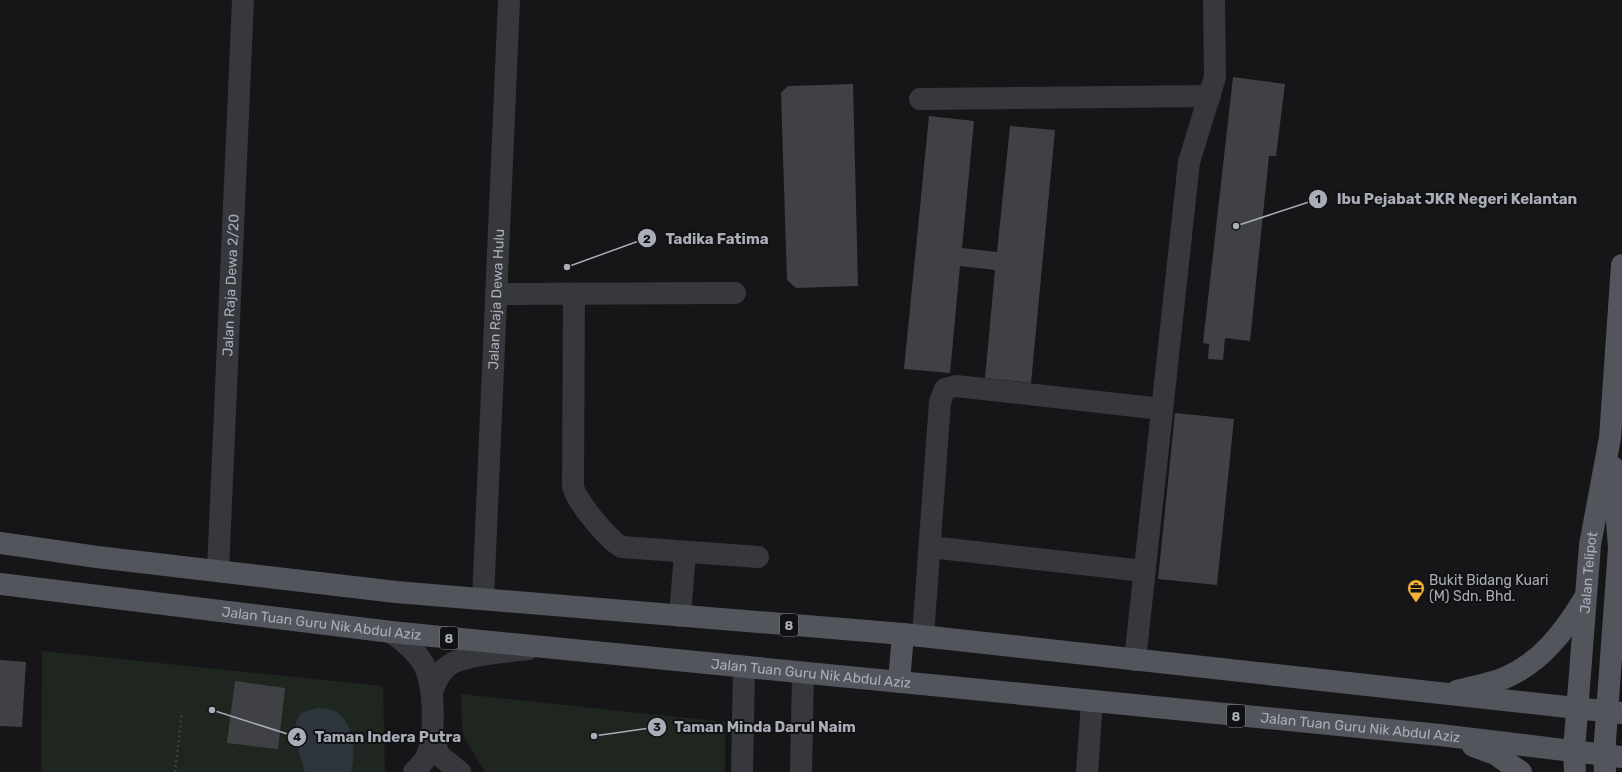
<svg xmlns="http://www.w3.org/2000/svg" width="1622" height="772" viewBox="0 0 1622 772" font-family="Rubik,sans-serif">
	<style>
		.green { fill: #1e261f }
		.water { fill: #2c353c }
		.building { fill: #404145 }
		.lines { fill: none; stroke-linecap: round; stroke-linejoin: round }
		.path { stroke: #3d3f44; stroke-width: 2.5; stroke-dasharray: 2 3; stroke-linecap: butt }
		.minor { stroke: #37383d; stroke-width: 22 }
		.major { stroke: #53555c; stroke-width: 22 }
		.labels { text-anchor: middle; stroke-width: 4; stroke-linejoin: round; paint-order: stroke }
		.shield { fill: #111113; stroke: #7b7e86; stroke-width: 1 }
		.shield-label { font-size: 13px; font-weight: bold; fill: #a8adb8 }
		.street-label { font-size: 14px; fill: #a8adb8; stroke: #111113 }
		.poi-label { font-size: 14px; fill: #a8adb8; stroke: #111113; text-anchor: start }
		.leader { fill: none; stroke: #a8adb8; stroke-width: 1.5 }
		.callout-dot { fill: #a8adb8; stroke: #111113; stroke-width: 1.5 }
		.mark-label { font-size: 12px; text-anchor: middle; font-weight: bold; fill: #111 }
		.callout-label { font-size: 15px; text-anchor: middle; font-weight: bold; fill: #a8adb8; stroke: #111113; stroke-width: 4; stroke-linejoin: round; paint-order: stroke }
	</style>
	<rect width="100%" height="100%" fill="#161618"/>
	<!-- green -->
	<g class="green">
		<path d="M42 651 383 686 385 772H41Z"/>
		<path d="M461 694 725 722V772H485L466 741 462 730Z"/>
	</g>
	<!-- water -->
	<path class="water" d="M317 708C325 708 332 709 338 713 355 725 356 755 351 772H305C300 753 288 730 301 713Z"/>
	<!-- building -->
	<g class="building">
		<path d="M1233 77 1285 84 1276 156H1269L1250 341 1225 338 1223 360 1208 359 1209 344 1203 343Z"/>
		<path d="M853 84 858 286 796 288 787 280 781 93 788 86Z"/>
		<path d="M929 116 974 121 962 248 997 252 1010 126 1055 130 1031 383 985 378 995 270 960 266 950 373 904 369Z"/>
		<path d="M1175 413 1234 419 1217 585 1158 579Z"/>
		<path d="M0 660 26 662 22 727 0 726Z"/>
		<path d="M235 681 285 688 278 749 227 743Z"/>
	</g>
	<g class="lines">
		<!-- path -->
		<path class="path" d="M175 772 182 712"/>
		<!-- minor -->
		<g class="minor">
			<path d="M920 99 1210 96"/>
			<path d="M496 294 735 293"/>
			<path d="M574 294 573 485C573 498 610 542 622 547L758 557"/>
			<path d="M930 547 1144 571"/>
			<path id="s1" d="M218 571 243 0"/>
			<path id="s2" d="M483 599 509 0"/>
			<path d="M680 616 685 552"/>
			<path d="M391 632C404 642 418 652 425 667 434 687 436 735 427 755 425 761 419 767 414 772"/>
			<path d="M923 636 940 402 945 389 956 386 1162 409"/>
			<path d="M1135 660 1189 162 1215 77 1214 0"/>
			<path d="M432 691C436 681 441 669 451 664 467 654 509 652 528 649"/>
			<path d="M432 734 439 755 460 772"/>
			<path d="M742 772 744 668"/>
			<path d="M801 772 803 673"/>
			<path d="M1087 772 1092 702"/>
		</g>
		<!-- major -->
		<g class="major">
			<path d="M0 543 97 557 396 592 903 634 1622 713"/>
			<path id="s3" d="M0 584 391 632 1440 735 1622 757"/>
			<path d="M899 682 903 634"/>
			<path d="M1457 691C1472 687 1488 684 1502 679 1540 664 1564 632 1584 599"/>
			<path d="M1473 746 1495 754 1521 772"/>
			<path id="s4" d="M1575 772 1574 750 1590 545 1610 438 1622 265"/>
			<path d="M1605 772 1604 754 1619 548 1613 467"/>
		</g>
	</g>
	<!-- icons -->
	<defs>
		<g id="office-pin" transform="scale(0.9)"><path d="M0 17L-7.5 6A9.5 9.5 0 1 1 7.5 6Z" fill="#f2b134" stroke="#111113"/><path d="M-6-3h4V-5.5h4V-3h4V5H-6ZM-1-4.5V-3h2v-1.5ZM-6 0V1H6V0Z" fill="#111"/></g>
	</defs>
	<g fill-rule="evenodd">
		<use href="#office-pin" x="1416" y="588"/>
	</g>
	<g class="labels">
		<!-- shield labels -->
		<g class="shield">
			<rect x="780" y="614" width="18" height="22" rx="3"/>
			<rect x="440" y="627" width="18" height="22" rx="3"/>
			<rect x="1227" y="705" width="18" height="22" rx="3"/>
		</g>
		<g class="shield-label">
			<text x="789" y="630">8</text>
			<text x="449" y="643">8</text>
			<text x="1236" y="721">8</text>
		</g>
		<!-- street labels -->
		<g class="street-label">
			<text dy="5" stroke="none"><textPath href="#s1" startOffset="286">Jalan Raja Dewa 2/20</textPath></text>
			<text dy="5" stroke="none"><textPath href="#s2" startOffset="300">Jalan Raja Dewa Hulu</textPath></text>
			<text dy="5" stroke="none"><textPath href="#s4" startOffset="200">Jalan Telipot</textPath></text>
			<text dy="5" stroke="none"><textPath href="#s3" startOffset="324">Jalan Tuan Guru Nik Abdul Aziz</textPath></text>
			<text dy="5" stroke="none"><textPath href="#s3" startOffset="816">Jalan Tuan Guru Nik Abdul Aziz</textPath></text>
			<text dy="5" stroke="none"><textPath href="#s3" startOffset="1368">Jalan Tuan Guru Nik Abdul Aziz</textPath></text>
		</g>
		<!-- poi labels -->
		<g class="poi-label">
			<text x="1429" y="585">Bukit Bidang Kuari<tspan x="1429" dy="16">(M) Sdn. Bhd.</tspan></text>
		</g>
	</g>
	<!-- callouts -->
	<path class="leader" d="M1236 226L1318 199M567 267L647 238M594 736L657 727M212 710L297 737"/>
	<g class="callout-dot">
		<circle cx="1236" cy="226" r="4"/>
		<circle cx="567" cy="267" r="4"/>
		<circle cx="594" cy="736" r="4"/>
		<circle cx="212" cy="710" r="4"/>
		<circle cx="1318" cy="199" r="10"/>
		<circle cx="647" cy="238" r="10"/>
		<circle cx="657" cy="727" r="10"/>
		<circle cx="297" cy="737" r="10"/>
	</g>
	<g class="mark-label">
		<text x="1318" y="203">1</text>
		<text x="647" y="243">2</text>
		<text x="657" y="731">3</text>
		<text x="297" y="741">4</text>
	</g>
	<g class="callout-label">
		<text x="1457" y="204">Ibu Pejabat JKR Negeri Kelantan</text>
		<text x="717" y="244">Tadika Fatima</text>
		<text x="765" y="732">Taman Minda Darul Naim</text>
		<text x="388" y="742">Taman Indera Putra</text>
	</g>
</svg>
